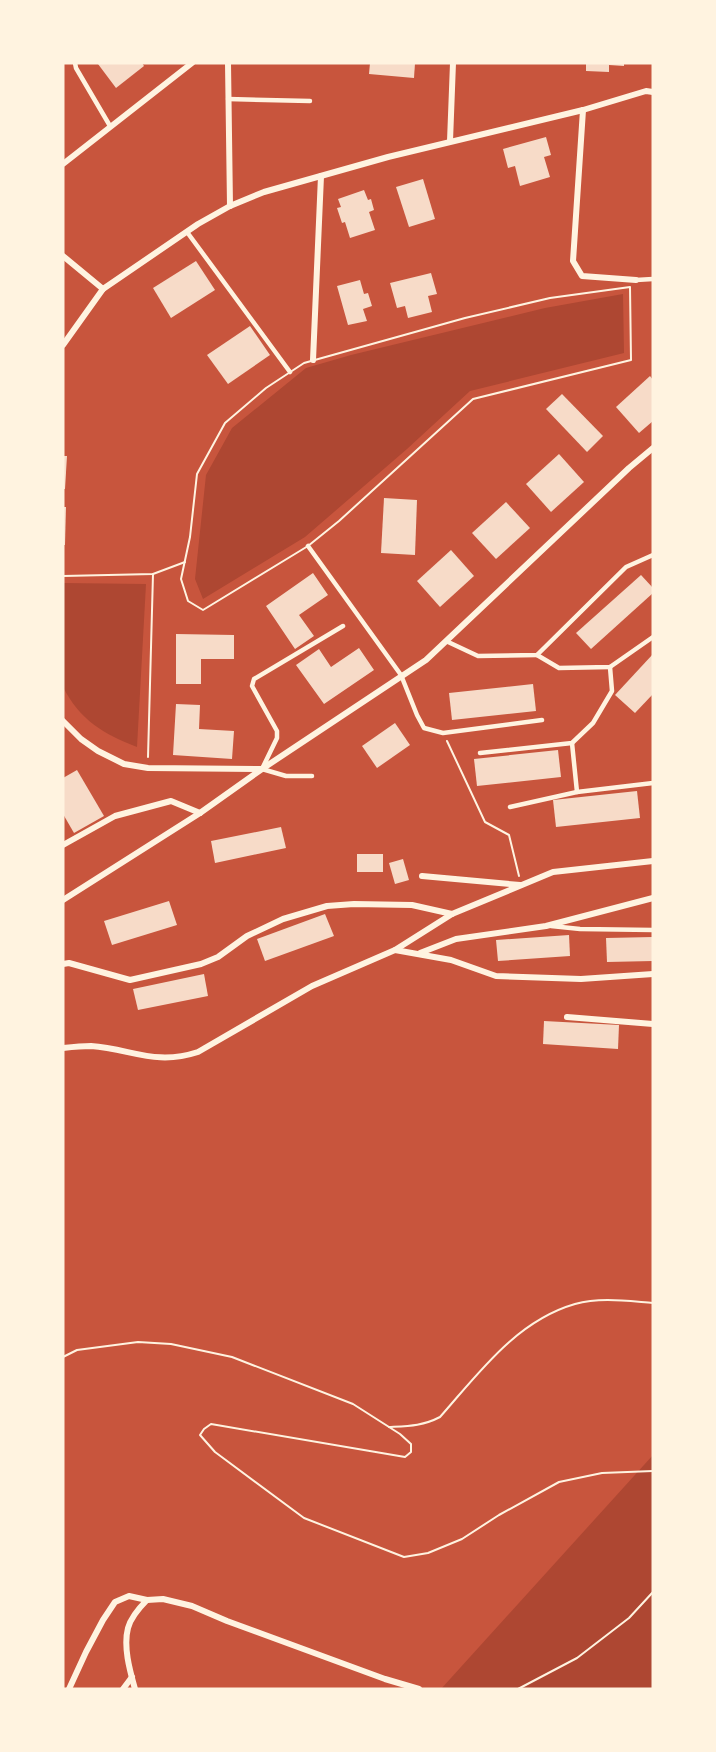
<svg xmlns="http://www.w3.org/2000/svg" width="716" height="1752" viewBox="0 0 716 1752" font-family="'Noto Sans',sans-serif">
	<style>
		.green { fill: #ae4732 }
		.building { fill: #f7dbc8 }
		.lines { fill: none; stroke-linecap: round; stroke-linejoin: round }
		.path { stroke: #fff3e0; stroke-width: 2 }
		.service { stroke: #fff3e0; stroke-width: 4.5 }
		.minor { stroke: #fff3e0; stroke-width: 6 }
	</style>
	<rect width="100%" height="100%" fill="#c8553d"/>
	<!-- green -->
	<g class="green">
		<path d="M623 294 624 353 470 391 407 449 305 537 203 599 195 579 206 475 232 428 306 368 351 355 545 308Z"/>
		<path d="M63 583 146 584 137 747C103 734 80 720 63 687Z"/>
		<path d="M653 1455V1689H441Z"/>
	</g>
	<!-- building -->
	<g class="building">
		<path d="M99 63H142L144 66 116 88 98 64Z"/>
		<path d="M370 63H415L414 78 369 74Z"/>
		<path d="M586 63H624V66L609 65V72L586 71Z"/>
		<path d="M546 137 551 155 544 157 550 177 520 186 515 166 508 168 503 149Z"/>
		<path d="M423 179 435 219 409 227 396 187Z"/>
		<path d="M364 190 368 200 371 199 374 210 369 212 375 230 350 238 345 222 342 223 337 208 341 207 338 199Z"/>
		<path d="M196 261 215 290 171 318 153 288Z"/>
		<path d="M431 273 437 294 428 296 432 312 408 318 405 306 397 308 390 283Z"/>
		<path d="M360 280 364 294 368 293 372 306 363 309 367 321 348 325 337 286Z"/>
		<path d="M250 326 270 355 228 384 207 355Z"/>
		<path d="M650 376 653 380V421L639 433 616 407Z"/>
		<path d="M562 394 603 436 587 452 546 409Z"/>
		<path d="M559 454 584 482 551 512 526 484Z"/>
		<path d="M63 456H67L65 489H63Z"/>
		<path d="M384 498 417 500 415 555 381 553Z"/>
		<path d="M506 502 530 528 496 559 472 533Z"/>
		<path d="M63 507H66L65 545H63Z"/>
		<path d="M451 550 474 576 440 607 417 581Z"/>
		<path d="M313 573 328 595 299 615 314 636 295 649 266 606Z"/>
		<path d="M641 575 653 588V593L591 649 576 633Z"/>
		<path d="M176 634 234 635V659H201V684H176Z"/>
		<path d="M359 648 374 670 324 704 296 665 319 649 331 667Z"/>
		<path d="M653 654V694L635 713 615 695Z"/>
		<path d="M533 684 536 711 452 720 449 693Z"/>
		<path d="M176 704 200 705 199 729 234 731 232 759 173 755Z"/>
		<path d="M395 723 410 745 377 768 362 746Z"/>
		<path d="M558 750 561 777 477 786 474 759Z"/>
		<path d="M77 770 104 816 74 833 63 814V778Z"/>
		<path d="M637 791 640 818 556 827 553 800Z"/>
		<path d="M281 827 286 848 215 863 211 841Z"/>
		<rect x="357" y="854" width="26" height="18"/>
		<path d="M403 859 409 880 395 884 389 863Z"/>
		<path d="M169 901 177 925 112 945 104 921Z"/>
		<path d="M325 914 334 936 265 961 257 939Z"/>
		<path d="M569 935 570 956 498 961 496 940Z"/>
		<path d="M653 937V961L607 962 606 938Z"/>
		<path d="M204 974 208 996 138 1010 133 989Z"/>
		<path d="M544 1021 619 1025 618 1049 543 1044Z"/>
	</g>
	<g class="lines">
		<!-- path -->
		<g class="path">
			<path d="M630 287 631 360 473 399 339 521 308 546 203 610 188 601 181 579 190 537 197 474 225 423 266 388 304 363 465 318 550 298Z"/>
			<path d="M63 576 153 574 185 562"/>
			<path d="M447 741 485 822 509 835 519 876"/>
			<path d="M148 757 153 574"/>
			<path d="M63 1357 77 1350 138 1342 171 1344 232 1357 353 1404 400 1434 411 1444V1452L405 1457 211 1424 204 1429 200 1435 215 1452 304 1518 404 1557 428 1553 462 1539 499 1515 559 1482 602 1473 653 1471"/>
			<path d="M389 1427C408 1426 423 1426 440 1417 478 1374 516 1321 575 1304 600 1297 627 1301 653 1303"/>
			<path d="M518 1689 577 1658 629 1618 653 1592"/>
		</g>
		<!-- service -->
		<g class="service">
			<path d="M75 63 76 68 110 126"/>
			<path d="M228 99 310 101"/>
			<path d="M187 232 290 372"/>
			<path d="M636 280 653 279"/>
			<path d="M308 546 401 675 417 715 424 728 443 733 542 720"/>
			<path d="M446 641 478 656 537 655 626 567 653 555"/>
			<path d="M537 655 559 668 610 667 653 637"/>
			<path d="M572 743 577 792 653 783"/>
			<path d="M480 753 572 743 593 723 612 691 610 667"/>
			<path d="M312 776H286L262 769 277 738V731L252 686 254 679 343 626"/>
			<path d="M510 807 577 792"/>
			<path d="M551 926 580 929 653 930"/>
		</g>
		<!-- minor -->
		<g class="minor">
			<path d="M228 63 230 206"/>
			<path d="M583 110 573 261 582 276 636 280"/>
			<path d="M450 141 453 63"/>
			<path d="M63 164 192 63"/>
			<path d="M63 256 103 289"/>
			<path d="M63 345 103 289 198 224 230 206 264 192 388 157 583 110 646 91 653 92"/>
			<path d="M313 360 321 176"/>
			<path d="M63 721 81 739 98 751 124 764 148 768 261 769"/>
			<path d="M63 845 115 816 171 801 200 813"/>
			<path d="M422 876 520 885"/>
			<path d="M63 900 200 813 262 769 426 660 629 468 653 448"/>
			<path d="M395 950 451 960 496 976 581 979 653 974"/>
			<path d="M420 953 456 939 546 926 653 898"/>
			<path d="M63 964 69 963 130 980 201 964 218 957 247 936 283 919 327 906 354 904 412 905 452 914"/>
			<path d="M567 1017 653 1024"/>
			<path d="M63 1048C72 1047 82 1046 91 1046 132 1049 155 1066 198 1052L312 986 395 950 452 914 553 872 653 861"/>
			<path d="M69 1689 86 1652 103 1620 115 1602 129 1596 147 1600"/>
			<path d="M123 1689 132 1677"/>
			<path d="M135 1689C130 1671 123 1647 128 1628 131 1617 139 1608 147 1600L163 1599 192 1606 227 1621 385 1679 419 1689"/>
		</g>
	</g>
	<!-- border -->
	<rect width="716" height="1752" fill="none" stroke="#fff3e0" stroke-width="129"/>
</svg>
